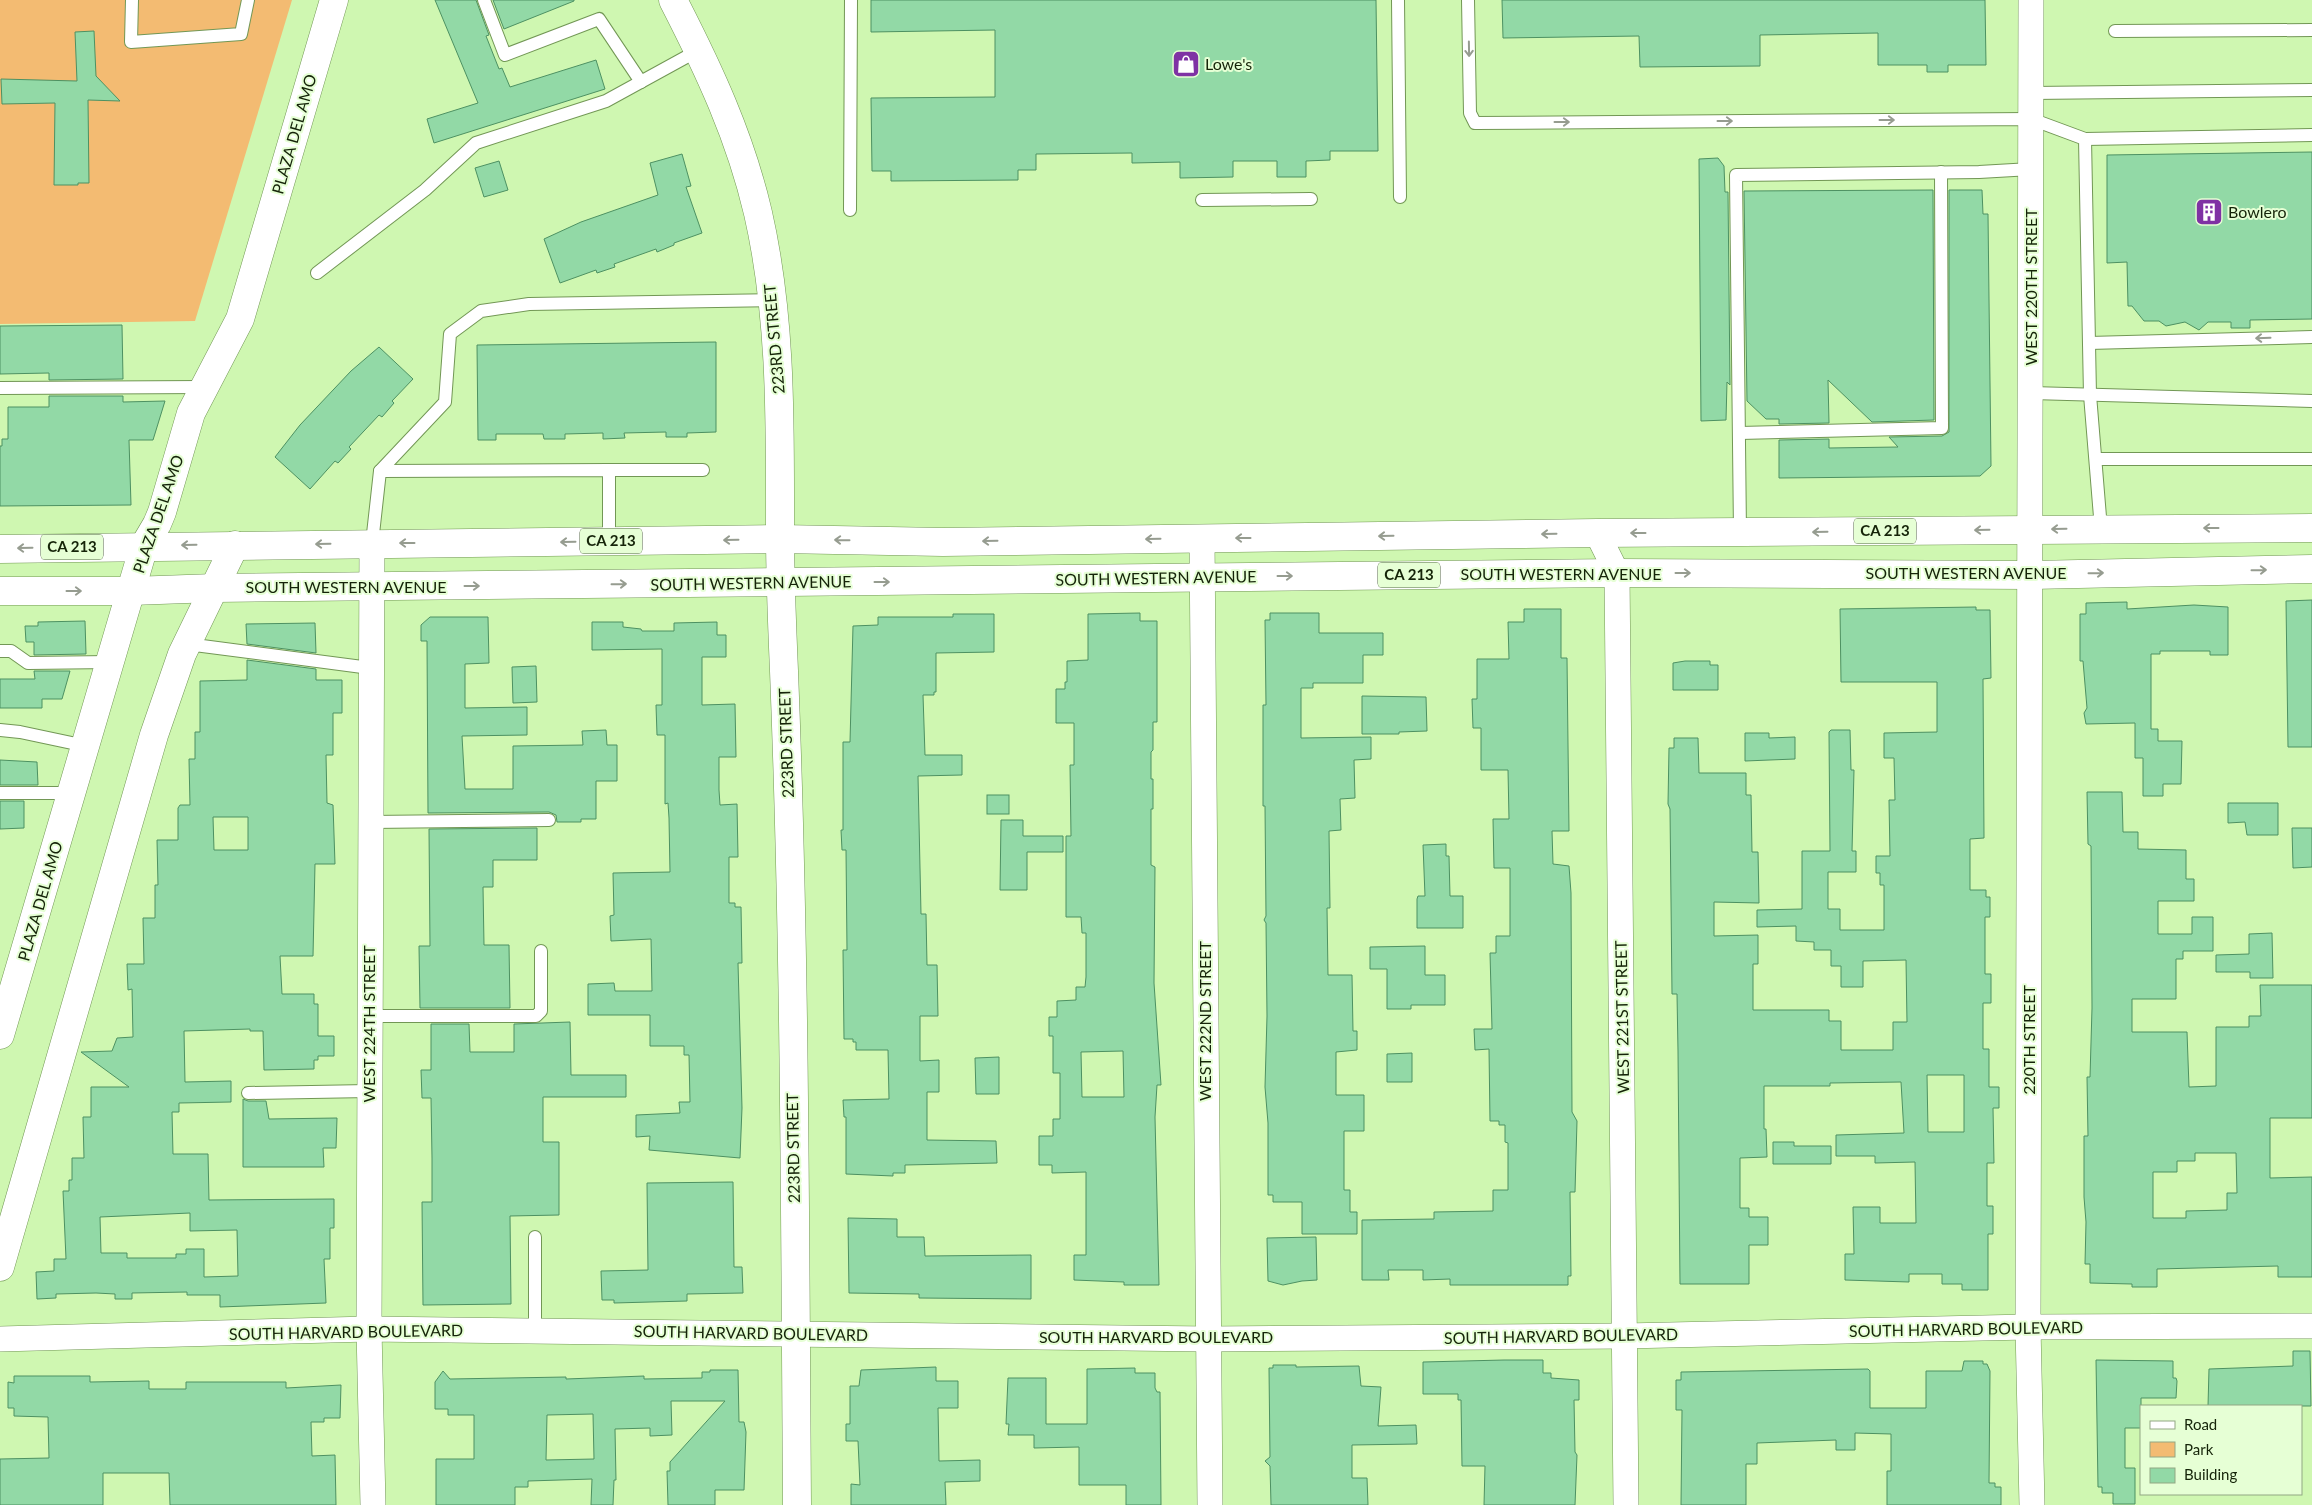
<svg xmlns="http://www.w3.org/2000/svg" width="2312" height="1505" viewBox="0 0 2312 1505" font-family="Lato,sans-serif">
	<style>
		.green { fill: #f3bb72 }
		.building { fill: #92d9a6; stroke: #4d9162; fill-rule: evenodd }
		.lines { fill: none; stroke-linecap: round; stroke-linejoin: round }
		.service-casing { stroke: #729755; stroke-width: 14 }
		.minor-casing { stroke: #729755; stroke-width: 26 }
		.tertiary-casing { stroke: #729755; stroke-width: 29 }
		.secondary-casing { stroke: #729755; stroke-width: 29 }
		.primary-casing { stroke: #729755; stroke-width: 29 }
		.service { stroke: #fff; stroke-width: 12 }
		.minor { stroke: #fff; stroke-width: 25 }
		.tertiary { stroke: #fff; stroke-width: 28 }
		.secondary { stroke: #fff; stroke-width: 28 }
		.primary { stroke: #fff; stroke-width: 28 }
		.oneway { stroke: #969c90 }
		.labels { text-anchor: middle; stroke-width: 4; stroke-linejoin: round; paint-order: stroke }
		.shield { fill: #e6ffd5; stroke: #546646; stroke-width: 1 }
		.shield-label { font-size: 15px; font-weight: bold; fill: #152409 }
		.poi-label { font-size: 16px; fill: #152409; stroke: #e6ffd5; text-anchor: start }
		.street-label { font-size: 16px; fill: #152409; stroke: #e6ffd5 }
	</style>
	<rect width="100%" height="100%" fill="#cff7b1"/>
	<!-- green -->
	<path class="green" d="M0 0H292L195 321 0 324Z"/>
	<!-- building -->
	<g class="building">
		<path d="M435 0H476L489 35 486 36 499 69 502 68 510 87 596 60 605 89 434 143 427 119 478 103Z"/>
		<path d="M493 0H574V1L504 29Z"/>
		<path d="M871 0H1376L1378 151H1330V160L1306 161V177H1277V161H1233V177L1180 178V162L1132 163V153L1036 154V170H1018V180L891 181V171H872L871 98 995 97V30L871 32Z"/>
		<path d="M1502 0H1985L1986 65H1948V72H1927V65H1878V33L1760 35V66L1640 67 1639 36 1503 38Z"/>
		<path d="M94 31 96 76 120 101 88 100 89 183H78V185H54L55 103 2 104 1 79 77 81 75 32Z"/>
		<path d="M2312 152V319L2250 320V328H2231V322H2208L2199 330 2185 322 2166 326 2159 321H2144L2132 306H2128L2127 262 2107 263V155Z"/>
		<path d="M682 154 691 186 686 187 702 233 674 243V245L657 252 656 249 614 264 615 267 597 273 596 270 560 283 544 239 581 222 658 195 650 163Z"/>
		<path d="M1718 158 1724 166 1725 192H1728L1730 385 1727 382 1726 420 1701 421 1699 159Z"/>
		<path d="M499 161 508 190 484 197 475 168Z"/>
		<path d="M1933 190 1934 420 1872 422 1828 380 1829 423 1779 424V419H1766L1747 401 1744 191Z"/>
		<path d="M1949 190H1982L1983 214H1988L1991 466 1980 476 1779 478V440L1829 439V448L1898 447 1889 437 1942 436 1949 432Z"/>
		<path d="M122 325 123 379 49 380V373L0 374V326Z"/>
		<path d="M716 342V432L687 433V437H666V432L624 433 625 438 603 439V433L565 434V439H544L543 434H496V440H478L477 345Z"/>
		<path d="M379 347 413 379 392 401 394 403 382 417 379 415 349 447 351 449 338 463 335 461 310 489 275 457 300 425 351 371Z"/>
		<path d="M49 396H123V402L165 401 153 440H129L131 505 0 506V446H2V439H8V407H49Z"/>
		<path d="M2312 600V747H2288L2286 601Z"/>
		<path d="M2127 602V609L2194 605 2228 607V655H2210V651H2160V654H2151V729H2158V741H2182L2181 784H2163V796H2143V758H2135V723L2086 724 2084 713 2087 708 2083 661H2080V614H2086V603Z"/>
		<path d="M1976 607V610H1990L1991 678 1983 679 1984 838 1970 839V890H1986V897H1990V917H1985V974H1991V1003H1983V1049H1989V1087H1999V1108H1993L1994 1163H1987V1206H1993V1234H1988V1290H1962V1284H1942V1274H1909V1282L1845 1280V1254H1854L1853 1207H1880V1223H1916L1915 1162 1875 1163V1156H1836V1135L1904 1133 1901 1082 1830 1083V1086H1764V1129H1766L1767 1157 1740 1158V1208H1749V1217H1768V1245H1749V1284H1680L1678 1051 1677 994H1672L1670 809 1668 804 1669 748H1674V738H1698L1699 773H1746V795H1751L1752 852H1758L1759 903 1714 902V936L1758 935V964H1753V1010H1829V1021H1841V1050H1893V1022H1907L1906 960 1863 961V987H1841V966H1831V950H1814V942L1796 941V926L1757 927V910L1802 909V851H1830L1829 732 1831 730H1850L1851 770H1854L1852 851H1856V872H1828V909H1840V930H1884V885H1880V873H1876V856H1890L1889 800H1895L1894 758H1884V733L1937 732V682H1841L1840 609ZM1927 1075H1964V1132H1928Z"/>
		<path d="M1524 609H1561V658H1567L1569 831H1552L1553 864 1569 866 1571 893 1572 1112 1577 1121 1575 1192H1570L1571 1276H1568V1285H1450V1279L1423 1280V1270H1388L1389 1280H1362V1220L1434 1219V1212L1493 1211V1190H1508V1143L1505 1142V1125H1499V1121H1490L1489 1049 1475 1050 1474 1029H1492L1490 953H1496V936H1510V868H1494L1493 819H1509L1508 770H1481V728H1473L1472 699H1477V659H1509L1508 622H1524Z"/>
		<path d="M1140 613V621H1157V722H1153V750L1151 752V779H1153V809H1151V865L1155 867 1154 983 1161 1085H1157L1155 1117 1159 1285H1124V1282L1074 1280V1255H1086V1172L1052 1173V1165H1039V1136H1053V1119H1060V1073H1053V1036H1049V1017H1057V1001L1076 1000V987H1085L1086 977V933H1082L1081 917H1066V836H1071L1070 765H1074V723H1056V689H1065V682H1067V661L1088 660V614ZM1123 1051 1124 1097H1082L1081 1052Z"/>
		<path d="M1270 613H1319V633H1383V655H1363V683H1313V688H1301V738L1371 737V759L1354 760 1355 798 1340 799 1341 830 1329 831 1330 908H1327L1328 975H1352L1353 1031H1357V1050L1336 1052V1095H1364V1131H1344V1190H1350V1212H1357V1234H1302V1202H1273V1195H1268V1123L1265 1087 1267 1016 1266 923 1264 920 1266 916 1265 806H1263V705H1266L1265 620H1270Z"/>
		<path d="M953 614H994V652L936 653V692H934V695H923L925 755H962V775L918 776 921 914H926L927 965H937L938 1016H920V1061L939 1060V1092H927V1140L996 1141 997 1163 905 1165V1173H893V1176L846 1174V1117H844L843 1100 889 1099 888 1050H856V1042H853V1039H844L843 950H847L846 850H842L841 830H843V742H850L853 626 878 625V617H953Z"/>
		<path d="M430 617H488L489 663 465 664V708L527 707V735L462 736 465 789H513V746L583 745 582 731 606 730 607 745H617V781H596V819H581V822H557L556 815 549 812 428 813 427 641H421V625Z"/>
		<path d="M85 621 86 654 34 655V642H26L25 626H38V622Z"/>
		<path d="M592 622H623V627L641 629 642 631H674V623L717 622V635H726V657H702V705L735 704 736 757H719V790L720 805 737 804 738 857H729V903H735V907H741L742 963H738L742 1108 740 1158 649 1150 650 1136 636 1137V1115L680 1113 679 1102H690L689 1055H684V1046H650V1015H588V984L614 983 615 991H652L651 939 611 941 610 916 614 915 613 873 670 872 669 818 668 803 665 804V735H657L656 705H662V649L592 650Z"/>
		<path d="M315 623 316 653 247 644 246 624Z"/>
		<path d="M247 660 316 669V680H342V713H333V755H326L327 803 333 805 335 864H315L313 956H280L282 994H314V1004H318V1036H334V1056H318V1060H314V1069L264 1070 263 1031H250V1029L184 1031 185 1082 231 1081V1102L179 1103V1112H172L173 1154H208L209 1200 334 1199V1228H330V1259H324L326 1303 220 1307V1295H187V1292L132 1293V1299H115V1294L96 1293 56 1294V1298L37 1299 36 1272 54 1271V1259H66L63 1191H69V1180H72V1158H84L83 1117H91V1087H129L81 1052 112 1051 117 1038 133 1037 132 989 128 990 127 964H144L143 918H155V885H158L157 840H178V808L180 805H190L189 759H195V732H200V681L247 680ZM213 817H248V850H214ZM190 1213V1231L237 1230 238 1276 204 1277V1249H186V1254H176V1258H127V1253H101L100 1217Z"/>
		<path d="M1685 661H1710V665H1718V690H1673V663Z"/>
		<path d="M536 666 537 702 513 703 512 667Z"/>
		<path d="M34 671H70L62 699H42V708H0V679H35Z"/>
		<path d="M1362 696 1426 697 1427 731 1399 732V734H1362Z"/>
		<path d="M1745 733H1769V738L1795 737V759L1745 761Z"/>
		<path d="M0 760 37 762 38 785H0Z"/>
		<path d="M2087 792H2122L2123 832H2138V849L2186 850V879H2194V901H2158V934H2192V917H2213V951H2183V959H2176V999H2132V1032H2187L2189 1087 2216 1086V1027H2249V1016H2261L2260 985H2312V1118H2270V1178L2312 1177V1277H2278V1266L2157 1269V1287H2132V1284L2090 1283V1264H2085L2086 1222 2084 1197V1136H2088L2087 1077H2090L2092 1008 2091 846 2088 844ZM2195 1153H2236L2237 1193H2227V1210L2186 1211V1218H2153V1172H2177V1161H2195Z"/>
		<rect x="987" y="795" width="22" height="19"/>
		<path d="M0 801H24V828L0 829Z"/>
		<path d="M2228 803H2278V835H2247L2245 822 2228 823Z"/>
		<path d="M1001 820H1023V836H1063V852H1027V890H1000Z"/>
		<path d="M537 828V860H493V887H483L484 945H509L510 1008H420L419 946H430L429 829Z"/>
		<path d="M2292 828H2312V867L2293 868Z"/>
		<path d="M1446 844V856H1449L1450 896H1463V928H1417V899L1418 896H1425L1423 845Z"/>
		<path d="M2272 933 2273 978H2250V972H2216V955L2249 954V934Z"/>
		<path d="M1425 946V975H1445V1005H1411V1009H1387V969H1370V947Z"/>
		<path d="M570 1022 571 1075H626V1097H543V1142H559V1215L510 1216 511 1304 423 1305 422 1202H432V1158L431 1098H422L421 1070H431V1024H469L470 1052H514V1024Z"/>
		<path d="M1412 1053V1082H1387V1054Z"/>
		<path d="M999 1057V1094H976L975 1058Z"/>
		<path d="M243 1099 248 1101H266L269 1119 337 1118 336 1148H323L324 1167H243Z"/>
		<path d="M1773 1142H1794V1146H1831V1164H1773Z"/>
		<path d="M733 1182 734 1267H742L743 1293 687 1294V1301L614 1303V1300H602L601 1271 648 1270 647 1183Z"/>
		<path d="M848 1218 897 1219V1237H924L925 1256 1031 1255V1299L919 1298V1294L849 1293Z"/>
		<path d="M1316 1237 1317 1280 1302 1281 1283 1285 1268 1281 1267 1238Z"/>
		<path d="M2293 1351H2310L2311 1406H2208L2209 1369 2293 1366Z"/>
		<path d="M1504 1360H1543V1373H1551V1378L1579 1380V1400H1574L1575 1452 1577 1455 1575 1505H1484L1485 1466H1462L1461 1400H1458V1394H1423V1362Z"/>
		<path d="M2096 1360 2173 1361V1378H2176L2177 1381 2176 1398H2141V1428H2125V1468H2135V1504H2113V1493H2102V1487H2098Z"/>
		<path d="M1964 1361H1983V1364H1987L1990 1371 1989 1483H1995V1487H2001V1505H1887V1471H1891V1434L1855 1433V1450H1836V1440L1757 1443V1464H1746V1505H1681L1682 1410H1676V1380H1681V1372L1868 1369 1870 1371V1408H1926V1371H1962Z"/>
		<path d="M1273 1365H1296V1367L1359 1366 1361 1386 1381 1387 1378 1426 1416 1425 1417 1444 1352 1445V1478H1367L1368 1505H1271L1270 1466 1265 1461 1270 1457 1269 1368H1273Z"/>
		<path d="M936 1367V1381H958V1408H938L939 1461 980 1460V1481L945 1482 946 1505H851V1484L860 1485 858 1441H846V1424H850V1386H859L861 1370Z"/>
		<path d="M1135 1368V1373H1155V1388L1157 1392H1160L1161 1505H1126V1485H1079V1447L1034 1448V1435H1008L1009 1424H1006L1008 1378H1046V1424H1087V1369Z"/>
		<path d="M710 1370H738L739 1422H744L746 1432 744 1490H715V1505H668L667 1471H670V1462L725 1401H671L672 1435 650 1436V1428L615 1429 616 1480H614L613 1505H591L592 1479 528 1481V1487H515V1505H436V1459H474V1415H448V1409H435V1382L443 1371 450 1379 566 1377V1379L644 1376V1379L702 1378V1372H710ZM593 1414 594 1459 546 1460 547 1415Z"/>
		<path d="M14 1376H90V1382L149 1381V1389H186V1382H286V1388L341 1385 340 1418H324V1422H311L312 1456 335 1455 336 1505H170L169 1473H103V1505H0V1459L49 1458 48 1417 14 1416V1408H8V1382L14 1383Z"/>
	</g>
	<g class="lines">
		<!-- service casing -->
		<g class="service-casing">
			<g id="service">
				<path d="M132 0 131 42 241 34 248 0"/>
				<path d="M484 0 505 55 599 19 641 82"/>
				<path d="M1398 0 1400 197"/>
				<path d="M1468 0 1470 113 1475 123 2031 119 2085 139 2090 395 2101 529"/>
				<path d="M2115 31 2312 30"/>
				<path d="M2031 93 2312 90"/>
				<path d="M2085 139 2312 135"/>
				<path d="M1202 200 1311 199"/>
				<path d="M850 210 851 0"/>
				<path d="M317 273 425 190 476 143 606 101 699 50"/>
				<path d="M2089 343 2312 337"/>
				<path d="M0 388 205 387"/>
				<path d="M2031 393 2312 401"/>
				<path d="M1740 433 1942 428 1941 172"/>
				<path d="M2096 459H2312"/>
				<path d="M609 470H703"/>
				<path d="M380 471 609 470V541"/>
				<path d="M1740 533 1736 175 1979 172 2031 169"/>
				<path d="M372 543 380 471 445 402 450 334 481 311 529 304 772 300"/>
				<path d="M187 644 370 668"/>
				<path d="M0 651H11L28 663 110 662"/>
				<path d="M0 730 20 732 86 746"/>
				<path d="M0 793H72"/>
				<path d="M370 822 549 820"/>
				<path d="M369 1016H536L541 1011V951"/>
				<path d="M248 1093 369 1091"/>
				<path d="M535 1237V1331"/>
			</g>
		</g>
		<!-- minor casing -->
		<g class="minor-casing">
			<g id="minor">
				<path d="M2031 0 2028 1327 2032 1505"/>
				<path d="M1597 533 1617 573 1626 1505"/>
				<path d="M1202 538 1210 1505"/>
				<path d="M372 543 369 1329 373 1505"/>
				<path d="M0 1339 369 1329 1208 1339 1625 1336 2028 1327 2312 1326"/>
			</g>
		</g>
		<!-- tertiary casing -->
		<g class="tertiary-casing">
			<g id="tertiary">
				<path d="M0 1035 144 546 157 524 162 512 191 413 240 319 334 0"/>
				<path d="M0 1267 154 735 182 654 235 545"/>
			</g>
		</g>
		<!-- secondary casing -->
		<g class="secondary-casing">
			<path id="secondary" d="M673 0C709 70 740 136 758 213 782 318 780 426 780 533 780 579 782 625 784 671 795 948 795 1227 797 1505"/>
		</g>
		<!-- primary casing -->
		<g class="primary-casing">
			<g id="primary">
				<path d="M0 549 780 539 943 542 1597 533 2312 528"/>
				<path d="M0 591H131L215 588 1617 573 2030 575 2312 569"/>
			</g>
		</g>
		<!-- service -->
		<use href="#service" class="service"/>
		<!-- minor -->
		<use href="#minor" class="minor"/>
		<!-- tertiary -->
		<use href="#tertiary" class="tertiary"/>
		<!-- secondary -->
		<use href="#secondary" class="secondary"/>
		<!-- primary -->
		<use href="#primary" class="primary"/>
	</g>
	<!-- one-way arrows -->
	<defs><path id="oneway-shaft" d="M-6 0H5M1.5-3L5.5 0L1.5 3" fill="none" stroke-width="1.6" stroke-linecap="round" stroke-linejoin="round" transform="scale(1.25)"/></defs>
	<g class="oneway">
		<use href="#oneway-shaft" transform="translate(1469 49) rotate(89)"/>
		<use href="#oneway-shaft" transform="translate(1887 120)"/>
		<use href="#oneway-shaft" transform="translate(1725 121)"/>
		<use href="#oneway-shaft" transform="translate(1562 122)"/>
		<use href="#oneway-shaft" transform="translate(2263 338) rotate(178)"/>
		<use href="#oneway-shaft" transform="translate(2211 528) rotate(180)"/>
		<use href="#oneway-shaft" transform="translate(2059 529) rotate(179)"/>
		<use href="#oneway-shaft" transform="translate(1982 530) rotate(179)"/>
		<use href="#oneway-shaft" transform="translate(1820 532) rotate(179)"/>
		<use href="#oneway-shaft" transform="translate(1638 533) rotate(180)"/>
		<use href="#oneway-shaft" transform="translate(1549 534) rotate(179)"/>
		<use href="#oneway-shaft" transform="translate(1386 536) rotate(179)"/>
		<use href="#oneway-shaft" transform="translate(1243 538) rotate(180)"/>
		<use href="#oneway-shaft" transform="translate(1153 539) rotate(179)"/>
		<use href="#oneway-shaft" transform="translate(731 540) rotate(179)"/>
		<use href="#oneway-shaft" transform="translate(842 540) rotate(-179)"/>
		<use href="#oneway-shaft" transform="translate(990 541) rotate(179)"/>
		<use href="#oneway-shaft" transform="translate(568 542) rotate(179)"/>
		<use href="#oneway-shaft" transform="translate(407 543) rotate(-180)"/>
		<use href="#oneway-shaft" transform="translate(323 544) rotate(179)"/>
		<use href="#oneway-shaft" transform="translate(189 545) rotate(179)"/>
		<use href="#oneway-shaft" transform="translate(25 548) rotate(179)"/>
		<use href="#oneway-shaft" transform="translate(2259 570) rotate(-1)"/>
		<use href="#oneway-shaft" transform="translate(1683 573)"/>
		<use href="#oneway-shaft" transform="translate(2096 573) rotate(-1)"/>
		<use href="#oneway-shaft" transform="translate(1285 576)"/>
		<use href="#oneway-shaft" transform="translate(882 582)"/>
		<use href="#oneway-shaft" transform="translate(619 584) rotate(-1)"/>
		<use href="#oneway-shaft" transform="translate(472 586)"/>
		<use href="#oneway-shaft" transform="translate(74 591)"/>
	</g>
	<!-- icons -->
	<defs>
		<g id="shop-square" transform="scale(1.4375)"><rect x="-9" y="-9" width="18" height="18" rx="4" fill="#7f32a4" stroke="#e6ffd5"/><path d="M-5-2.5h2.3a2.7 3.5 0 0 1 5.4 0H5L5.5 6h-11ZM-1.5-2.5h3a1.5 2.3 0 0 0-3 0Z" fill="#fff"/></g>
		<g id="building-square" transform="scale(1.4375)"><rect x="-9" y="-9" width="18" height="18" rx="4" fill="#7f32a4" stroke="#e6ffd5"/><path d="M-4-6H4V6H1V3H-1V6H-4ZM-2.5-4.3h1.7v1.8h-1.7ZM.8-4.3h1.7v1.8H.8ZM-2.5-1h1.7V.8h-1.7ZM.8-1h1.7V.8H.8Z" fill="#fff"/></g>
	</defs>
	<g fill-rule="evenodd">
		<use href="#shop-square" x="1186" y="64"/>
		<use href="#building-square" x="2209" y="212"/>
	</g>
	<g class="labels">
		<!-- shield labels -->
		<g class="shield">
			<rect x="1854" y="518.5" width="62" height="25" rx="4"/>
			<rect x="580" y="528.5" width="62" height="25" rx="4"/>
			<rect x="41" y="534.5" width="62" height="25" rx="4"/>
			<rect x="1378" y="562.5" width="62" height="25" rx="4"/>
		</g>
		<g class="shield-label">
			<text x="1885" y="536">CA 213</text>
			<text x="611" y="546">CA 213</text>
			<text x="72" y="552">CA 213</text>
			<text x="1409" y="580">CA 213</text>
		</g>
		<!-- poi labels -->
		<g class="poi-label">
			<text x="1205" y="70">Lowe's</text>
			<text x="2228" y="218">Bowlero</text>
		</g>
		<!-- street labels -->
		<g class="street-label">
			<text transform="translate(294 134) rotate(-74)" y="6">PLAZA DEL AMO</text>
			<text transform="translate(2031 287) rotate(-90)" y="6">WEST 220TH STREET</text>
			<text transform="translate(774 339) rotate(-95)" y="6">223RD STREET</text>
			<text transform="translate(158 514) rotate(-71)" y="6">PLAZA DEL AMO</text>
			<text x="1966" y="579">SOUTH WESTERN AVENUE</text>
			<text x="1561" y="580">SOUTH WESTERN AVENUE</text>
			<text transform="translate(1156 578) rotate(-1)" y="6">SOUTH WESTERN AVENUE</text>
			<text transform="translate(751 583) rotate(-1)" y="6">SOUTH WESTERN AVENUE</text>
			<text x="346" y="593">SOUTH WESTERN AVENUE</text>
			<text transform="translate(786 743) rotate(-92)" y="6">223RD STREET</text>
			<text transform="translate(40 901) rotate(-74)" y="6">PLAZA DEL AMO</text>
			<text transform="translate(1622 1017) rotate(-91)" y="6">WEST 221ST STREET</text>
			<text transform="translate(1205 1021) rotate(-90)" y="6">WEST 222ND STREET</text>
			<text transform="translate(369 1024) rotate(-90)" y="6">WEST 224TH STREET</text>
			<text transform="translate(2029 1040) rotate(-90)" y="6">220TH STREET</text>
			<text transform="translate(793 1148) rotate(-91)" y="6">223RD STREET</text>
			<text transform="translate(1966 1329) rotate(-1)" y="6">SOUTH HARVARD BOULEVARD</text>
			<text transform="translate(346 1332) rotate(-1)" y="6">SOUTH HARVARD BOULEVARD</text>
			<text transform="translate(751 1333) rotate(1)" y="6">SOUTH HARVARD BOULEVARD</text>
			<text transform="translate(1561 1336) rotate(-1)" y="6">SOUTH HARVARD BOULEVARD</text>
			<text x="1156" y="1343">SOUTH HARVARD BOULEVARD</text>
		</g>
	</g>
	<!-- legend -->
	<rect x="2140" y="1405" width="162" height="90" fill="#e6ffd5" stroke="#92a783"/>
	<rect x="2150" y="1421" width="25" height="8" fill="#ffffff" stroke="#92a783"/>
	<text x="2184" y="1430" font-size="15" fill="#152409">Road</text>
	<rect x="2150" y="1442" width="25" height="15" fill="#f3bb72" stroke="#92a783"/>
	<text x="2184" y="1455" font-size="15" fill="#152409">Park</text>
	<rect x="2150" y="1468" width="25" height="15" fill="#92d9a6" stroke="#92a783"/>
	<text x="2184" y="1480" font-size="15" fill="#152409">Building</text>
</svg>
